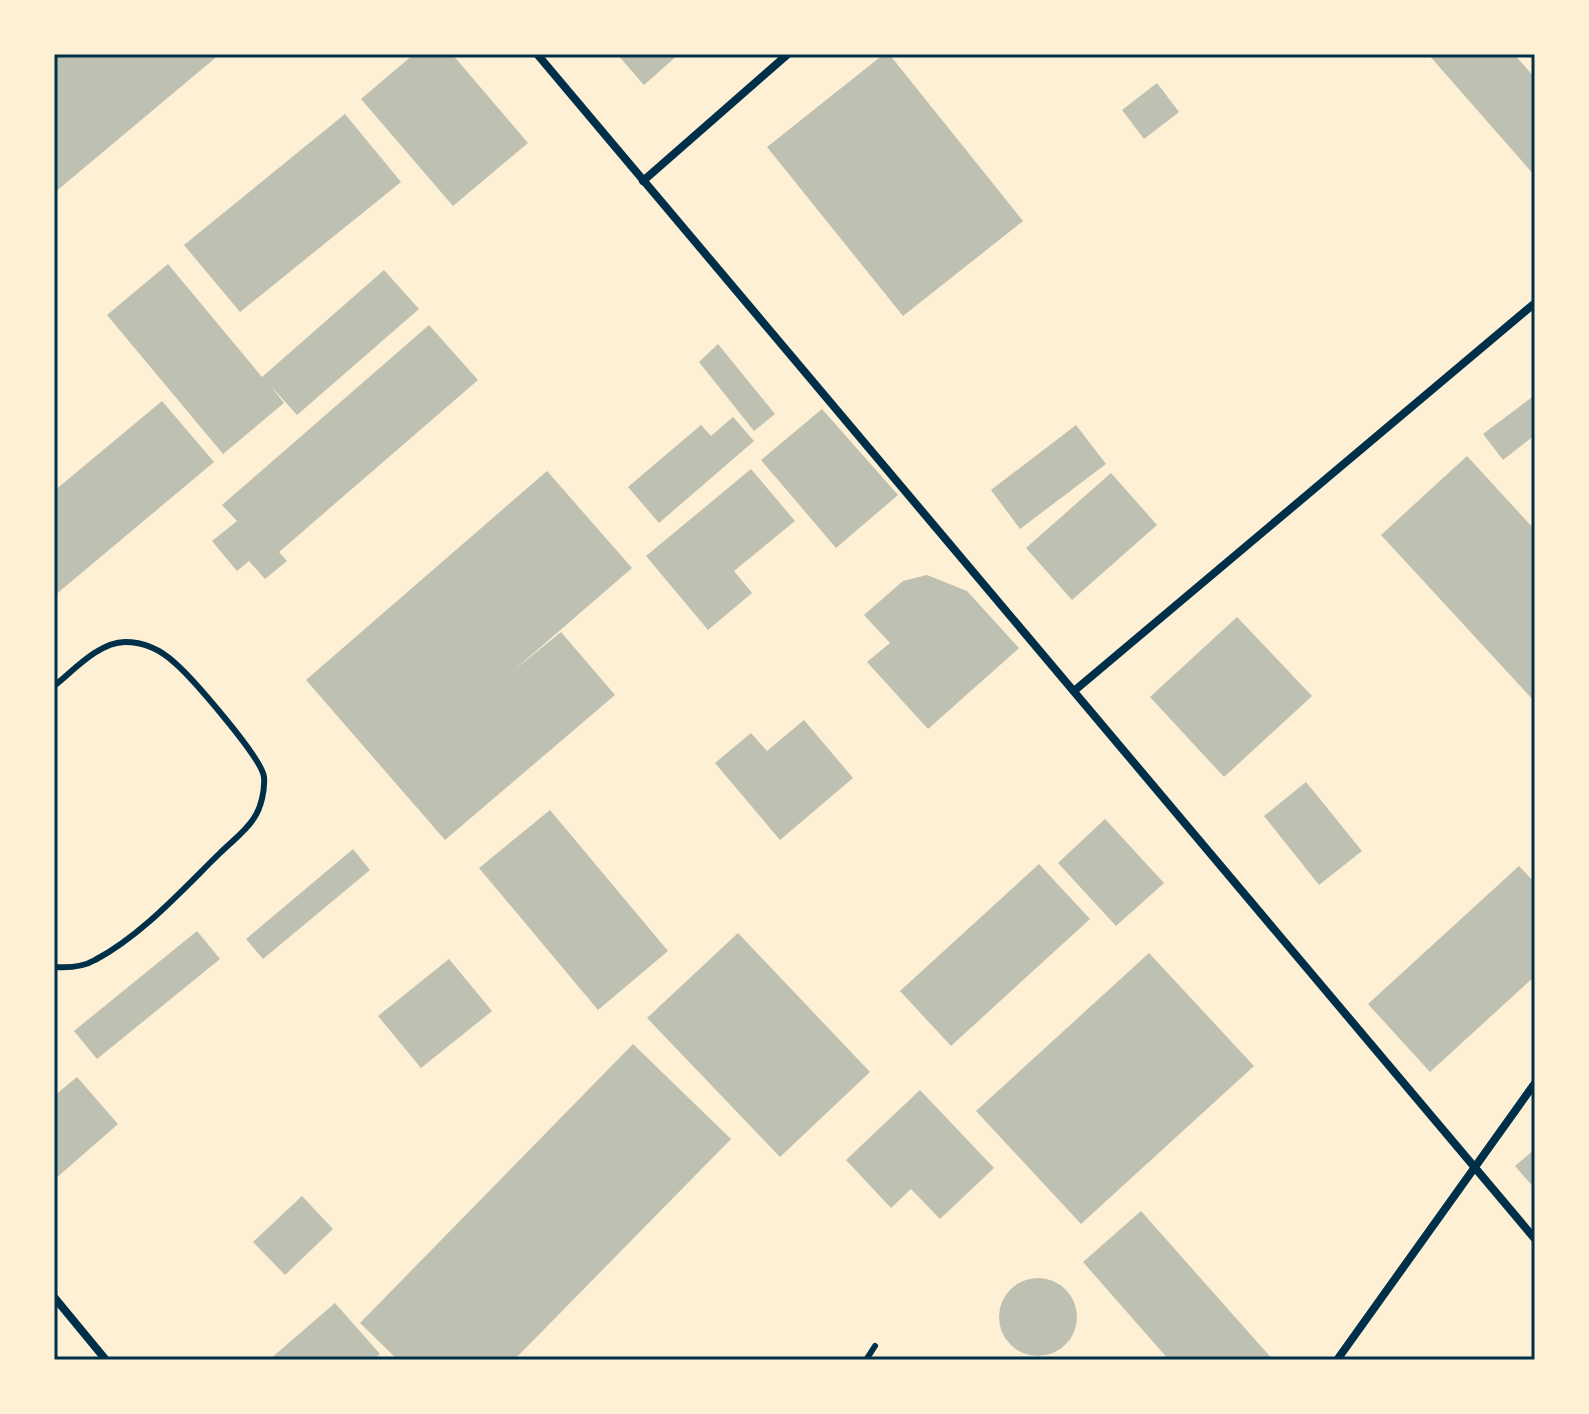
<svg xmlns="http://www.w3.org/2000/svg" width="1589" height="1414" viewBox="0 0 1589 1414" font-family="'IBM Plex Sans',sans-serif">
	<style>
		.building { fill: #bec0b2 }
		.lines { fill: none; stroke-linecap: round; stroke-linejoin: round }
		.service { stroke: #003049; stroke-width: 6 }
		.minor { stroke: #003049; stroke-width: 8 }
		.neatline { fill: none; stroke: #003049; stroke-width: 3 }
	</style>
	<rect width="100%" height="100%" fill="#fdf0d5"/>
	<!-- building -->
	<g class="building">
		<path d="M54 54H220L54 193Z"/>
		<path d="M414 54H452L528 143 453 206 361 99Z"/>
		<path d="M617 54H679L644 85Z"/>
		<path d="M884 54H889L1023 221 903 316 767 147Z"/>
		<path d="M1428 54H1514L1535 78V176Z"/>
		<path d="M1157 83 1179 112 1144 139 1122 110Z"/>
		<path d="M345 114 401 182 240 312 184 245Z"/>
		<path d="M168 264 262 377 384 270 419 309 297 415 270 385 284 403 223 454 107 315Z"/>
		<path d="M429 325 478 380 279 552 287 561 265 579 249 561 237 571 212 541 237 521 222 505Z"/>
		<path d="M718 344 775 414 754 431 699 362Z"/>
		<path d="M1535 395V435L1503 460 1483 434Z"/>
		<path d="M162 401 214 462 54 596V491Z"/>
		<path d="M822 409 898 495 836 548 761 460Z"/>
		<path d="M733 417 754 441 659 523 628 487 701 425 711 436Z"/>
		<path d="M1076 425 1106 464 1020 529 991 490Z"/>
		<path d="M1467 456 1535 530V702L1381 535Z"/>
		<path d="M751 469 795 521 734 571 752 593 708 630 646 556Z"/>
		<path d="M547 471 632 568 513 671 561 632 615 695 445 840 306 680Z"/>
		<path d="M1111 473 1157 525 1072 600 1026 548Z"/>
		<path d="M927 575 967 591 1019 648 928 729 867 662 890 643 864 615 903 581Z"/>
		<path d="M1237 617 1312 696 1224 777 1150 697Z"/>
		<path d="M804 720 853 778 780 840 715 763 751 733 767 751Z"/>
		<path d="M1306 782 1362 851 1319 885 1264 816Z"/>
		<path d="M550 810 668 951 598 1010 479 868Z"/>
		<path d="M1105 819 1164 883 1116 926 1058 863Z"/>
		<path d="M353 849 370 870 263 959 246 939Z"/>
		<path d="M1039 864 1090 919 951 1046 900 991Z"/>
		<path d="M1519 866 1535 883V976L1430 1072 1368 1004Z"/>
		<path d="M197 931 220 959 97 1059 74 1031Z"/>
		<path d="M738 933 870 1072 780 1157 647 1018Z"/>
		<path d="M1149 953 1254 1066 1081 1224 976 1111Z"/>
		<path d="M449 959 492 1011 421 1068 378 1016Z"/>
		<path d="M633 1044 731 1139 514 1360H398L360 1323Z"/>
		<path d="M77 1077 118 1124 54 1180V1096Z"/>
		<path d="M920 1090 994 1168 940 1219 911 1189 891 1208 846 1160Z"/>
		<path d="M1535 1149V1189L1515 1166Z"/>
		<path d="M302 1196 333 1229 285 1275 253 1242Z"/>
		<path d="M1141 1211 1273 1360H1169L1083 1262Z"/>
		<circle cx="1038" cy="1317" r="39"/>
		<path d="M335 1303 380 1354 373 1360H269Z"/>
	</g>
	<g class="lines">
		<!-- service -->
		<g class="service">
			<path d="M54 686C73 671 99 642 125 642 144 642 161 650 175 663 192 678 262 758 264 777 265 790 261 808 254 818 246 831 231 842 220 853 182 890 142 935 95 960 83 967 67 968 54 967"/>
			<path d="M866 1360 875 1346"/>
		</g>
		<!-- minor -->
		<g class="minor">
			<path d="M537 54 1535 1239"/>
			<path d="M643 181 788 54"/>
			<path d="M1074 691 1535 303"/>
			<path d="M54 1297 106 1360"/>
			<path d="M1337 1360 1535 1083"/>
		</g>
	</g>
	<!-- border -->
	<rect width="1589" height="1414" fill="none" stroke="#fdf0d5" stroke-width="112"/>
	<rect x="56" y="56" width="1477" height="1302" class="neatline"/>
</svg>
